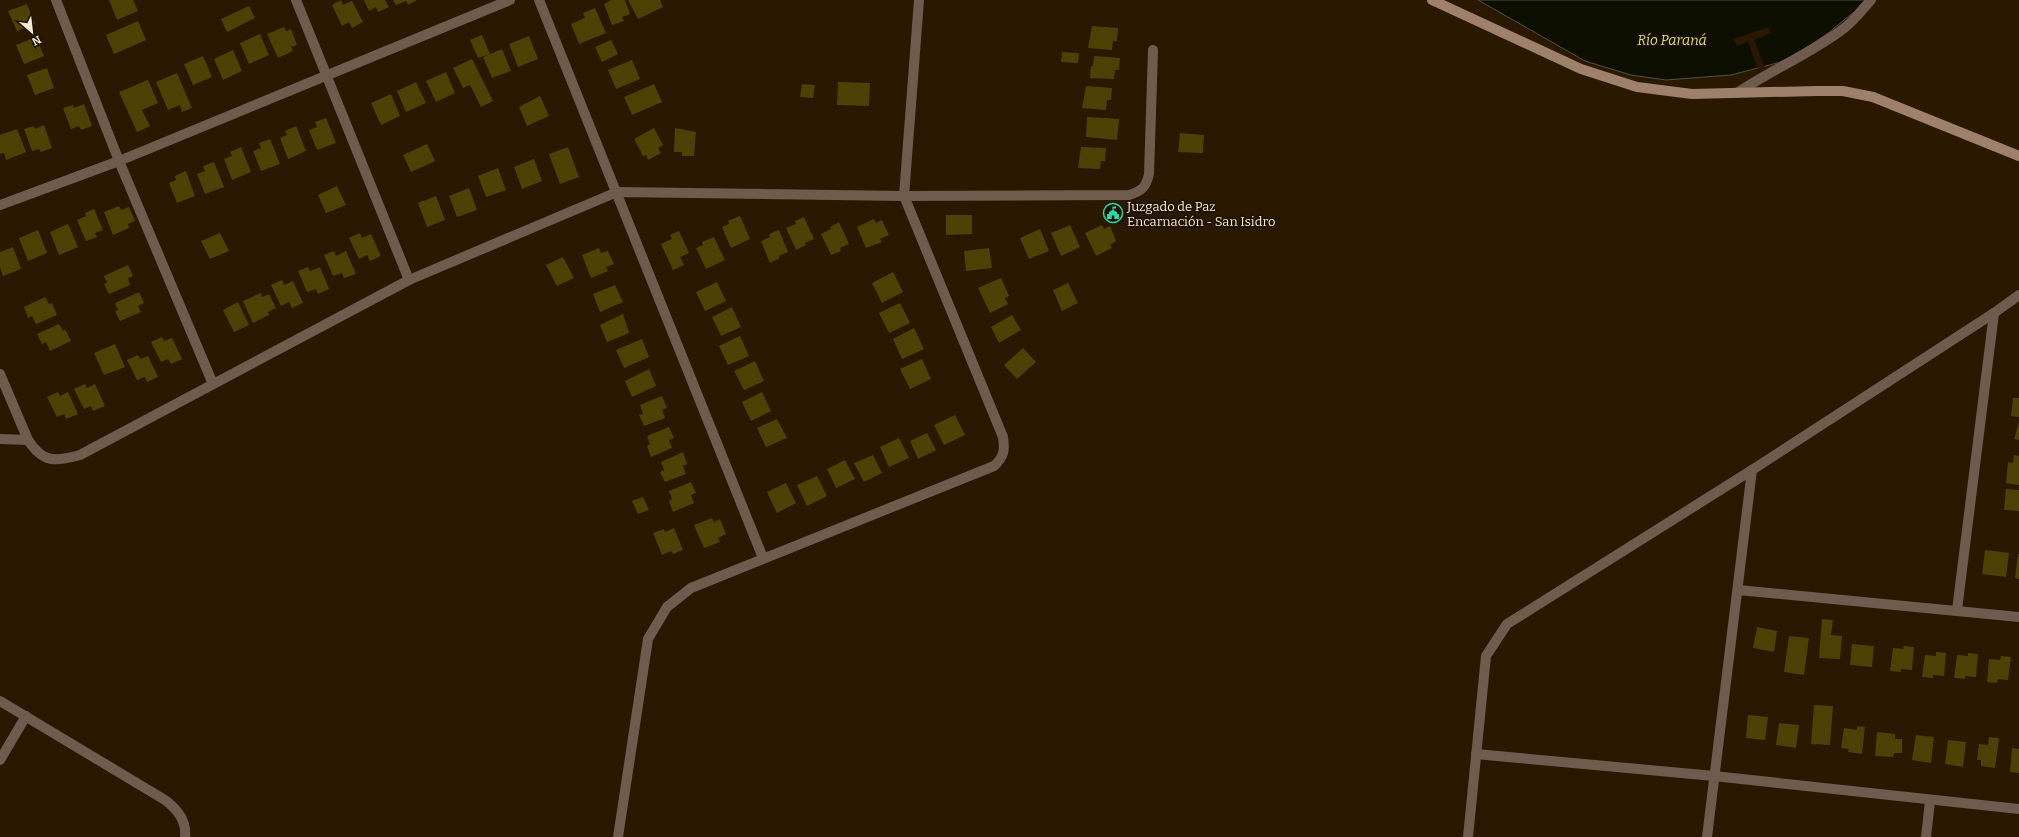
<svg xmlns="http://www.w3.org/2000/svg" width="2019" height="837" viewBox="0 0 2019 837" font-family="Bitter,serif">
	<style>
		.water { fill: #0d0f00; stroke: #525041 }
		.pier { fill: #2a1900 }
		.building { fill: #4e4105 }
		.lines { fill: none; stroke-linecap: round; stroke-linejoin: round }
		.street { stroke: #705c4e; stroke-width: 10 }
		.secondary { stroke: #9f806a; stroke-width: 10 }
		.labels { text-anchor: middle; stroke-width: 3.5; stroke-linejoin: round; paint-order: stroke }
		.poi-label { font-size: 13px; fill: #f4e8d8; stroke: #1e1100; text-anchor: start }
		.water-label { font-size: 14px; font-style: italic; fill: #d1db8a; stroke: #1e1100 }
	</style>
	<rect width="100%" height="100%" fill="#2a1900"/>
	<!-- water -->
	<path class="water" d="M1478 0H1865L1854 12 1828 33 1802 51 1781 62 1731 75 1666 80 1631 75 1585 61Z"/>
	<!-- pier -->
	<path class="pier" d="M1768 27 1771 33 1754 40 1765 68 1758 69 1748 42 1737 46 1733 39Z"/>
	<!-- building -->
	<g class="building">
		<path d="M109 0H133L138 11 117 20Z"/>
		<path d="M341 0 343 5 352 1 363 22 352 28 349 22 342 26 332 5Z"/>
		<path d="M364 0H385L389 7 378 12 376 7 369 11Z"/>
		<path d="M393 0H417L408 5 406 1 396 5Z"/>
		<path d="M611 0H625L630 14 622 17 624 21 612 25 604 4Z"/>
		<path d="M628 0H660L663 7 638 19Z"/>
		<path d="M27 4 35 24 17 31 8 11Z"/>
		<path d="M249 6 255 18 227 32 221 19Z"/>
		<path d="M595 8 606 33 579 44 571 24 585 18 583 13Z"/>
		<path d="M138 21 146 40 114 54 106 35Z"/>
		<path d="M1092 26 1118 28 1117 41H1113L1112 50 1088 48Z"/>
		<path d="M284 27 286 31 291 29 297 45 291 47 293 51 278 58 267 34Z"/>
		<path d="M260 34 269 55 249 64 240 43Z"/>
		<path d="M482 35 490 54 478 58 470 40Z"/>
		<path d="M529 36 538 59 518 67 509 44Z"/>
		<path d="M36 37 44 56 24 64 16 45Z"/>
		<path d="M611 40 618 54 602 62 595 47Z"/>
		<path d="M502 49 511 71 492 78 483 57Z"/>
		<path d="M233 50 242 71 223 80 214 59Z"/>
		<path d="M1062 52 1079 53 1078 63 1061 62Z"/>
		<path d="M203 56 212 77 193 85 184 64Z"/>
		<path d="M1094 56 1120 58 1119 70H1115L1114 79 1090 78 1091 66H1093Z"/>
		<path d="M472 59 493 101 481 107 470 85 463 88 453 68Z"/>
		<path d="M632 60 640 79 616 89 608 70Z"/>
		<path d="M47 68 54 88 35 95 27 75Z"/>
		<path d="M446 72 455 93 436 102 426 81Z"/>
		<path d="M177 73 192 108 182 112 180 105 168 110 156 82Z"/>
		<path d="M148 80 158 103 142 110 150 126 137 132 119 92Z"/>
		<path d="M416 82 426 103 406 112 397 91Z"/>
		<path d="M838 82 870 83 869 106 837 105Z"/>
		<path d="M654 84 662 102 632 115 624 97Z"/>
		<path d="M802 84 815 85 813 98 800 97Z"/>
		<path d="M1086 86 1112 88 1111 100H1107L1106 110 1082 108Z"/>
		<path d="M391 94 400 116 381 125 371 103Z"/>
		<path d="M540 96 549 116 527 126 519 107Z"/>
		<path d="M84 104 92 126 81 130 79 126 71 129 63 108 73 105 74 108Z"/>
		<path d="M1087 117 1119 119 1117 140 1086 137Z"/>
		<path d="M326 118 336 143 317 150 309 130 317 127 315 122Z"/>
		<path d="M44 125 52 148 41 152 39 149 32 151 24 129 34 126 35 129Z"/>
		<path d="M296 126 306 151 288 159 280 138 287 135 285 131Z"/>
		<path d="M654 128 663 145 658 148 661 153 648 160 646 155 643 156 634 139Z"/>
		<path d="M675 128 696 132 694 156H682V152H674Z"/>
		<path d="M17 129 26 152 6 160 4 153 0 154V135Z"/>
		<path d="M1180 133 1204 135 1203 153 1178 152Z"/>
		<path d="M270 139 280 164 261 171 253 151 261 148 259 143Z"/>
		<path d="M427 144 435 161 411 172 403 155Z"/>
		<path d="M241 147 251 172 232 180 224 159 232 156 230 152Z"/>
		<path d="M568 147 579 177 560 184 549 154Z"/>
		<path d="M1081 147 1106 148 1105 161H1101L1100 169 1078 168Z"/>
		<path d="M534 159 542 181 522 189 514 167Z"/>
		<path d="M214 162 224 187 205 194 197 174 205 171 203 166Z"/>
		<path d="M498 168 506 190 486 197 478 176Z"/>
		<path d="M186 171 195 196 177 203 169 183 176 180 175 176Z"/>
		<path d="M337 186 346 205 326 213 318 195Z"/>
		<path d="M469 188 477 210 457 217 449 196Z"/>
		<path d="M436 196 445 220 427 227 418 203Z"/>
		<path d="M119 206 121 210 129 207 135 221 128 224 129 228 113 235 104 212Z"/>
		<path d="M94 209 103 230 95 233 97 237 86 241 77 220 86 216 85 213Z"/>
		<path d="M946 215H972V234L946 235Z"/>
		<path d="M740 216 750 239 731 248 722 227 729 224 728 221Z"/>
		<path d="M804 217 814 239 805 243 806 245 796 250 786 228 796 224 795 221Z"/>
		<path d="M874 219 876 223 882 220 889 235 880 239 882 242 866 248 857 227Z"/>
		<path d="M839 222 849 244 840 248 841 251 831 255 821 234 831 229 830 227Z"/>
		<path d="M68 224 78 247 59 255 50 232Z"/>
		<path d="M1070 225 1080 247 1061 256 1051 233Z"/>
		<path d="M1102 225 1104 229 1110 226 1116 241 1110 245 1112 248 1096 256 1085 233Z"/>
		<path d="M1040 229 1049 251 1029 259 1020 238Z"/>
		<path d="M38 230 47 253 28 261 19 238Z"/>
		<path d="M779 230 788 252 779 256 780 258 770 263 761 241 770 237 769 234Z"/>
		<path d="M679 231 689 253 680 257 684 265 673 270 661 244 672 239 670 235Z"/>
		<path d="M220 233 229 251 210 259 201 241Z"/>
		<path d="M360 233 362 238 371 234 381 256 370 261 367 255 359 259 349 238Z"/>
		<path d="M714 237 725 260 706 269 696 248 703 245 702 242Z"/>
		<path d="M13 247 21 269 3 276 0 267V252Z"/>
		<path d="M599 248 601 253 608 251 614 264 606 267 608 271 591 278 582 255Z"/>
		<path d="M989 248 992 268 966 271 964 251Z"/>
		<path d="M334 251 336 256 346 251 356 274 344 278 342 273 333 276 324 255Z"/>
		<path d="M563 257 574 278 557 286 546 265Z"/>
		<path d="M128 265 133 276 128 278 130 285 109 294 104 284 107 283 104 276Z"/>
		<path d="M308 267 310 271 320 267 329 289 318 294 316 289 307 292 298 271Z"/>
		<path d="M893 272 903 292 882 303 872 283Z"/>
		<path d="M1001 278 1009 296 1005 298 1008 304 990 313 978 288Z"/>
		<path d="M282 280 284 285 293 281 303 303 292 308 289 302 281 306 271 285Z"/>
		<path d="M717 282 726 301 705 311 696 292Z"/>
		<path d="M1068 283 1078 303 1062 311 1053 290Z"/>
		<path d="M615 285 623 302 600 312 593 294Z"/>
		<path d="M139 292 144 303 138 306 141 312 120 321 115 311 118 310 115 303Z"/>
		<path d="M261 293 262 297 269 294 276 308 268 312 269 315 253 323 243 301Z"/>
		<path d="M45 297 49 304 52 303 57 315 36 324 32 316 28 318 24 307Z"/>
		<path d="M238 302 249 325 234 332 223 310Z"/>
		<path d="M900 303 910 323 889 333 879 313Z"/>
		<path d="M732 307 741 327 721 336 712 317Z"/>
		<path d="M623 314 629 333 607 342 600 325Z"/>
		<path d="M1012 315 1021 330 999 343 991 327Z"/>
		<path d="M59 324 63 331 65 329 71 341 50 351 46 342 42 344 37 334Z"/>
		<path d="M914 328 924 349 902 359 893 339Z"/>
		<path d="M740 336 749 356 728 365 719 346Z"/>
		<path d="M162 337 164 341 172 338 182 359 171 364 168 359 161 362 151 342Z"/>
		<path d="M642 339 649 357 624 368 616 350Z"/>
		<path d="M115 344 125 367 104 375 94 353Z"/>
		<path d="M1023 348 1036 362 1017 379 1004 365Z"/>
		<path d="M138 355 140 359 148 356 158 377 147 382 145 377 137 380 127 360Z"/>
		<path d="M922 359 931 379 910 389 900 369Z"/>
		<path d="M755 361 764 381 744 390 734 371Z"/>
		<path d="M649 369 656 386 632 397 625 381Z"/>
		<path d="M85 384 87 388 95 384 105 406 93 411 91 406 84 409 74 389Z"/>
		<path d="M58 392 60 396 68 392 78 414 66 419 64 414 57 417 47 397Z"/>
		<path d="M762 392 771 411 751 421 742 402Z"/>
		<path d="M662 396 667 408 662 410 665 418 644 426 639 415 643 414 640 405Z"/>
		<path d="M2013 398H2019V417L2011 416Z"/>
		<path d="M955 415 965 435 944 445 934 425Z"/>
		<path d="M777 419 787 438 766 447 757 428Z"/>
		<path d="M2019 422V440L2014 439Z"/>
		<path d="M669 427 674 438 669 440 672 448 651 457 647 446 650 444 647 436Z"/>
		<path d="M927 433 936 450 918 459 910 441Z"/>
		<path d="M899 438 909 458 889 467 880 447Z"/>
		<path d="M683 452 687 464 683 466 686 474 665 482 660 472 664 470 661 462Z"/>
		<path d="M873 455 882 473 864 482 854 463Z"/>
		<path d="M2014 455 2019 456V485L2006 483 2008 462 2013 463Z"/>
		<path d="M845 460 855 479 836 488 827 469Z"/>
		<path d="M817 476 827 496 807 506 797 485Z"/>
		<path d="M691 482 696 493 691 495 694 503 673 512 669 501 672 499 669 491Z"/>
		<path d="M786 483 796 503 777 513 767 492Z"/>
		<path d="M2006 489 2019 490V511L2004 510Z"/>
		<path d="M643 497 649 510 638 514 632 501Z"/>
		<path d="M712 518 714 522 720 519 726 534 718 538 720 542 704 548 694 525Z"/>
		<path d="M674 528 683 550 673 554 671 551 662 555 653 533 664 529 665 532Z"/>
		<path d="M1985 550 2009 553 2006 577 1982 574Z"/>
		<path d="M2018 554H2019V579L2015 578Z"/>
		<path d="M1822 619 1833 620 1831 635 1842 636 1840 659 1819 658Z"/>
		<path d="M1757 627 1777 631 1774 652 1753 648Z"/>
		<path d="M1789 636 1809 638 1804 675 1784 672Z"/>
		<path d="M1852 644 1874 646 1872 667 1850 665Z"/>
		<path d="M1904 646 1914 647 1912 670 1901 669V672L1890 671 1893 648 1903 649Z"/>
		<path d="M1936 652 1946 653 1944 676 1933 675V678L1922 677 1925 655 1936 656Z"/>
		<path d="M1968 653 1978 654 1976 677 1965 676V679L1954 678 1957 655 1968 656Z"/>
		<path d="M2001 656 2011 657 2008 680 1998 679 1997 683 1987 682 1989 659 2000 660Z"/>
		<path d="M1814 705 1833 706 1830 745 1811 744Z"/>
		<path d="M1748 715 1768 717 1765 740 1746 738Z"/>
		<path d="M1779 723 1799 725 1796 748 1776 745Z"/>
		<path d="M1857 726 1865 727 1862 754 1848 752 1849 749 1841 748 1844 728 1857 730Z"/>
		<path d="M1877 732 1895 734V739H1902V753H1894L1893 757 1875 756Z"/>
		<path d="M1916 735 1934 737 1931 763 1912 760Z"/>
		<path d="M1989 737 1999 738 1995 768 1981 766V760H1977L1979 744 1988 745Z"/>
		<path d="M1948 740 1966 742 1963 767 1945 764Z"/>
		<path d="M2012 748 2019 749V773L2010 772Z"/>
	</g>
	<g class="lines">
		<!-- street -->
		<g class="street">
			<path d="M56 0 119 161 213 384"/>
			<path d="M296 0 409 280"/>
			<path d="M539 0 763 558"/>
			<path d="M1737 93C1771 70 1810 54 1843 29 1854 21 1862 10 1871 0"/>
			<path d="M0 205 119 161 510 0"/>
			<path d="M0 374 28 440C43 463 55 462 80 455L409 280 617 192 904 196 1129 195C1142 191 1146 187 1149 174L1153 50"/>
			<path d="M0 439 28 440"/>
			<path d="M1738 590 2019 617"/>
			<path d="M1957 610 1994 313"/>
			<path d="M0 701 165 800C177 809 187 821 185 837"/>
			<path d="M1476 754 1714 776 2019 809"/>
			<path d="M0 760 26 716"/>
			<path d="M618 837 648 639 667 607 691 588 994 466C1004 457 1005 450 1003 437L904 196 919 0"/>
			<path d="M1468 837 1486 656 1507 624 1752 470 1994 313 2019 295"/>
			<path d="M1707 837 1752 470"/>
			<path d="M1926 837 1930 801"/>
		</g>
		<!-- secondary -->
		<path class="secondary" d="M1432 0 1581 69 1637 87 1692 94 1816 91H1843L1873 97 2019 156"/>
	</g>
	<!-- icons -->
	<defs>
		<g id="civic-ring" transform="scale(1)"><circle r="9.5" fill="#1e1100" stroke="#2fd4aa" stroke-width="1.5"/><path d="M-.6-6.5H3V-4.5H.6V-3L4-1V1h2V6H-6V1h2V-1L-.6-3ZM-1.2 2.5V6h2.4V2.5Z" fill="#2fd4aa"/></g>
	</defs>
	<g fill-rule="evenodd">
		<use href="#civic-ring" x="1113" y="213"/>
	</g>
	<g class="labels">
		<!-- poi labels -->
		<g class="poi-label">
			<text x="1127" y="211">Juzgado de Paz<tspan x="1127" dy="15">Encarnación - San Isidro</tspan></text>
		</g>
		<!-- water labels -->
		<g class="water-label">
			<text x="1672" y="45">Río Paraná</text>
		</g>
	</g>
	<!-- north arrow -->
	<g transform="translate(32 32) rotate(152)" stroke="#1e1100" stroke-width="3" paint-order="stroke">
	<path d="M0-3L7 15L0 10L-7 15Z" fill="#f4e8d8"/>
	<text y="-6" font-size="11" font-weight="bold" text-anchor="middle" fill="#f4e8d8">N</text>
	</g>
</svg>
